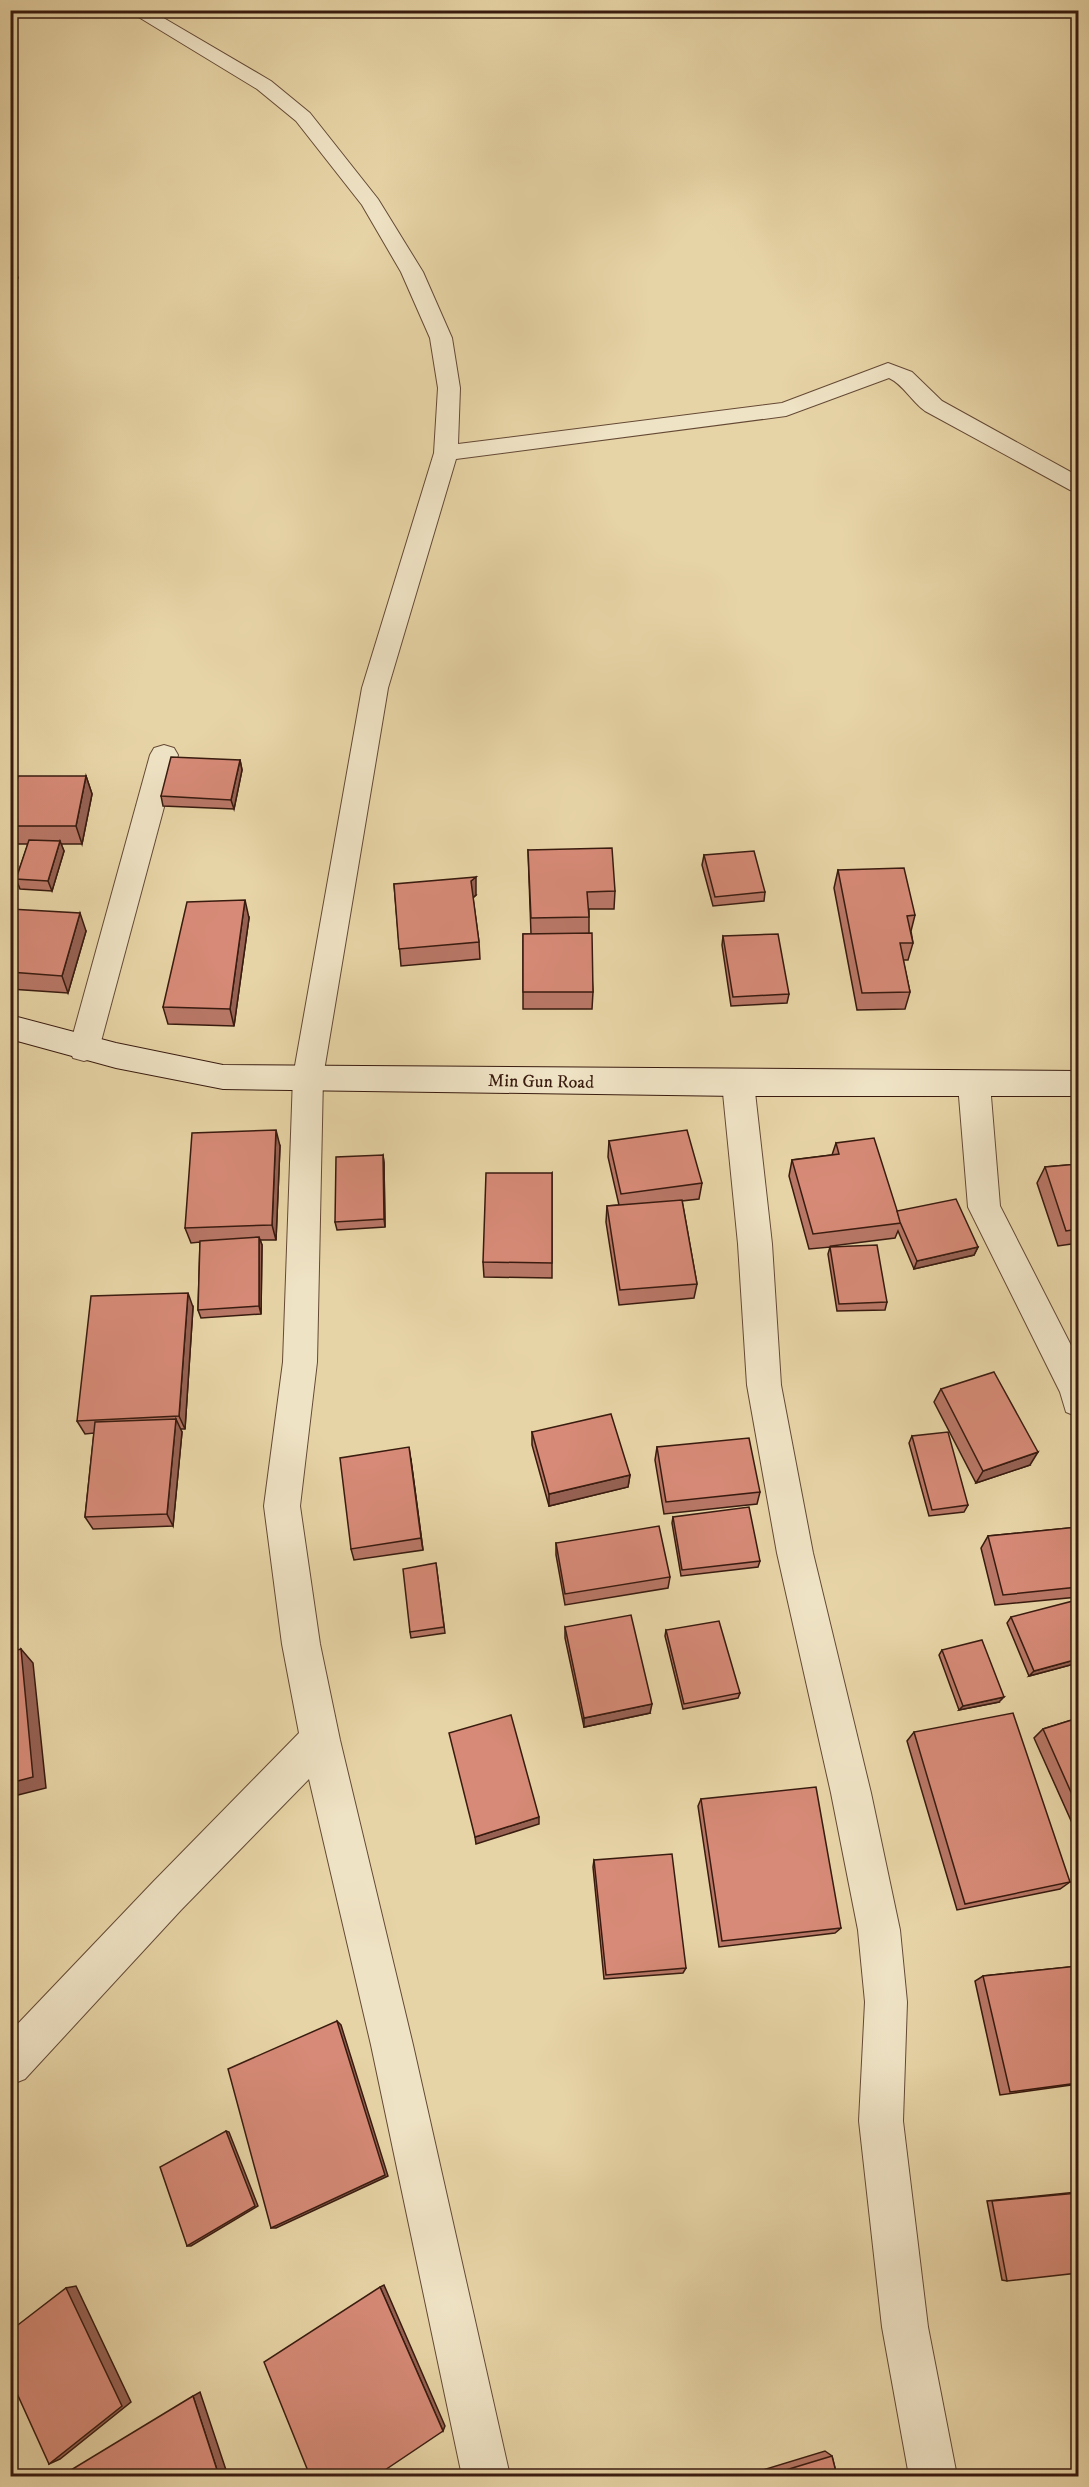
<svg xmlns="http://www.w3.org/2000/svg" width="1089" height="2487" viewBox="0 0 1089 2487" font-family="'IM FELL DW Pica',serif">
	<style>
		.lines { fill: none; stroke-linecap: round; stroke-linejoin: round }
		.street-casing { stroke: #644935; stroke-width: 2 }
		.secondary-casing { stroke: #391b0f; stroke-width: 2 }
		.street { fill: #efe3c5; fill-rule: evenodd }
		.secondary { fill: #efe3c5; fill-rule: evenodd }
		.wall { fill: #b87766; stroke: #391b0f; stroke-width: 1.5 }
		.shaded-wall { fill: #966153; stroke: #391b0f; stroke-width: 1.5 }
		.building { fill: #d68a77; stroke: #391b0f; stroke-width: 1.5 }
		.labels { text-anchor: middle; stroke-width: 5; stroke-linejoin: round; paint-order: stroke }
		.street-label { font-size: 18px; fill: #391b0f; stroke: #efe3c5 }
	</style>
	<rect width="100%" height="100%" fill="#e7d4a6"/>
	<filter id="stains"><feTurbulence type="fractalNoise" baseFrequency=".00333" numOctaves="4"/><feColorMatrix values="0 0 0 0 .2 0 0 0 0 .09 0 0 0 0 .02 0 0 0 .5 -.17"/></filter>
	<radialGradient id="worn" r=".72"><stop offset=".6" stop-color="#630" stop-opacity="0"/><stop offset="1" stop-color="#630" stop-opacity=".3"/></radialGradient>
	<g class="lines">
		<!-- street casing -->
		<g class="street-casing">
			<g id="street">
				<path d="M127 10H150L271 81 310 113 378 199 423 272 452 338 460 388 458 444 782 403 888 363 912 372 942 401 1078 476V492L1070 490 925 411C911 401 904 385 889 378L786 416 456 459 388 688 323 1077 317 1362 300 1506 320 1644 340 1740 413 2045 510 2476H462L371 2045 309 1779 181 1910 25 2079 10 2085V2032L153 1882 299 1733 282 1644 264 1506 283 1362 293 1077 362 688 434 453 438 388 430 338 401 272 362 205 296 121 257 89Z"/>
				<path d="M164 745 174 748 178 755 99 1049 95 1058 84 1061 73 1058 69 1049 150 755 154 748Z"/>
				<path d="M738 1070 749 1074 754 1083 772 1244 781 1385 813 1553 871 1793 900 1930 907 2002 903 2121 928 2327 957 2476H909L882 2327 859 2121 865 2002 858 1930 831 1793 777 1553 747 1385 738 1244 722 1083 727 1074Z"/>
				<path d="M974 1071 985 1075 990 1084 1000 1206 1078 1359V1417L1066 1412 1060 1392 968 1207 958 1084 963 1075Z"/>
			</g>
		</g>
		<!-- secondary casing -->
		<g class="secondary-casing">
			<path id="secondary" d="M10 1015 116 1043 223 1065 1078 1071V1096H738L223 1089 116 1068 10 1039Z"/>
		</g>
		<!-- street -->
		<use href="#street" class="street"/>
		<!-- secondary -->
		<use href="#secondary" class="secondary"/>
	</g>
	<!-- wall -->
	<g class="wall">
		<path d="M240 760 242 770 234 809 163 806 161 796Z"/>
		<path d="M86 776 92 794 82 844H61L64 851 52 891 20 889 16 879 28 844H15L10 834V813Z"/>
		<path d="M528 850 615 891 614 909H589V933L593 992 592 1009H523V934H531Z"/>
		<path d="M704 855 765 892 764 901 713 906 702 865Z"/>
		<path d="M838 870 915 915 911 931 913 943 908 960H903L910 992 905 1009 857 1010 834 888Z"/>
		<path d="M394 884 476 895 473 898 479 942 480 959 401 966Z"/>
		<path d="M10 909 86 931 68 993 10 989Z"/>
		<path d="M249 918 234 1026 168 1024 163 1007Z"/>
		<path d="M723 936 789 994 787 1003 731 1006 722 945Z"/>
		<path d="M609 1141 702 1183 699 1199 682 1201 697 1284 694 1298 619 1305 606 1222 607 1206 619 1205 608 1157Z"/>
		<path d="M836 1143 897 1211 978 1247 974 1255 914 1269 898 1231 895 1238 831 1246 887 1302 885 1310 837 1311 828 1254 830 1247 809 1249 789 1176 792 1160 832 1155Z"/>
		<path d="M280 1146 276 1240H260L262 1245 261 1314 201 1318 198 1310 200 1242 191 1243 185 1228Z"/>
		<path d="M383 1155 384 1163 385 1227 337 1230 335 1222Z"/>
		<path d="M1078 1164V1243L1058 1246 1037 1183 1045 1167Z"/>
		<path d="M552 1173V1278L484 1277 483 1262Z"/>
		<path d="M193 1307 185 1429H180L182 1432 173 1526 93 1529 85 1517 94 1433 85 1434 77 1421Z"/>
		<path d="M941 1389 1030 1465 976 1483 934 1402Z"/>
		<path d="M532 1432 630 1475 628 1487 549 1506 532 1445Z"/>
		<path d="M912 1436 968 1505 964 1512 929 1516 909 1443Z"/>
		<path d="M657 1447 760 1492 757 1504 664 1514 655 1460Z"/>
		<path d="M411 1460 423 1550 354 1560 351 1549Z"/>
		<path d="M673 1517 760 1561 758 1567 681 1576 672 1523Z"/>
		<path d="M1078 1527V1597L995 1605 981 1548 988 1536Z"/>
		<path d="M556 1543 670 1577 668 1588 565 1605 556 1555Z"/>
		<path d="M436 1563 445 1633 411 1638 410 1632Z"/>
		<path d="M1011 1617 1078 1663 1029 1676 1007 1623Z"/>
		<path d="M565 1627 650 1713 584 1727 565 1638Z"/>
		<path d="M666 1630 740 1693 738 1698 683 1709 665 1636Z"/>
		<path d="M942 1650 999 1702 959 1710 939 1655Z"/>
		<path d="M1078 1718V1834H1077L1034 1738 1043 1729Z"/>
		<path d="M914 1732 1070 1882 1060 1889 957 1910 907 1741Z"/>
		<path d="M701 1799 841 1928 835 1933 719 1947 698 1806Z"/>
		<path d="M594 1860 686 1968 683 1973 604 1979 593 1867Z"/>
		<path d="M1078 1966V2084L1000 2095 975 1981 983 1976Z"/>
		<path d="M1078 2192 1007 2281 1002 2280 987 2201Z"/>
		<path d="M825 2451 832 2456 837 2476H743Z"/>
	</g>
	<!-- shaded-wall -->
	<g class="shaded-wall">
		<path d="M15 268 18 278 10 280V269Z"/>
		<path d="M240 760 242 770 234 809 231 800Z"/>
		<path d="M86 776 92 794 82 844 76 826Z"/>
		<path d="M60 841 64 851 52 891 48 881Z"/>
		<path d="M476 877V895L472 898 471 881Z"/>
		<path d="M245 900 249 918 234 1026 230 1009Z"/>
		<path d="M80 913 86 931 68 993 62 976Z"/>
		<path d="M276 1130 280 1146 276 1240 272 1225Z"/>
		<path d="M383 1155 384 1163 385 1227 384 1219Z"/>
		<path d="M259 1237 262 1245 261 1314 259 1306Z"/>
		<path d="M978 1247 974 1255 914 1269 917 1261Z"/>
		<path d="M188 1293 193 1307 185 1429 179 1416Z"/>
		<path d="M176 1419 182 1432 173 1526 167 1514Z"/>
		<path d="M409 1447 411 1460 423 1550 421 1538Z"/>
		<path d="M1038 1452 1030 1465 976 1483 983 1471Z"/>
		<path d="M630 1475 628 1487 549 1506V1494Z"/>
		<path d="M21 1649 33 1663 46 1788 10 1797V1783Z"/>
		<path d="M1078 1659V1663L1029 1676 1034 1671Z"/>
		<path d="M1004 1697 999 1702 959 1710 963 1706Z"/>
		<path d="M652 1704 650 1713 584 1727V1718Z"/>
		<path d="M539 1817V1824L476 1844 475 1837Z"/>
		<path d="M337 2021 341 2025 388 2176 276 2228H271Z"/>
		<path d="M226 2131 229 2132 258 2206 191 2246H187Z"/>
		<path d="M384 2285 445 2426 443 2431 380 2287Z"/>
		<path d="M76 2286 131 2402 60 2459 49 2464 66 2288Z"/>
		<path d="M200 2392 228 2476H219L193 2396Z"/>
	</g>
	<!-- building -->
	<g class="building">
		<path d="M10 256 15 268 10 269Z"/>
		<path d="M171 757 240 760 231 800 161 796Z"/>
		<path d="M18 776H86L76 826H10V813Z"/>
		<path d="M29 840 60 841 48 881 16 879Z"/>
		<path d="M612 848 615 891 587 892 589 917 531 918 528 850Z"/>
		<path d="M754 851 765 892 715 897 704 855Z"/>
		<path d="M904 868 915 915 907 916 913 943H900L910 992 862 993 838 870Z"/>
		<path d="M476 877 471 881 479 942 399 949 394 884Z"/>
		<path d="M245 900 230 1009 163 1007 187 902Z"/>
		<path d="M10 909 80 913 62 976 10 972Z"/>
		<path d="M592 933 593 992H523V934Z"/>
		<path d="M778 934 789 994 733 997 723 936Z"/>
		<path d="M276 1130 272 1225 185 1228 192 1133Z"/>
		<path d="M687 1130 702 1183 621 1194 609 1141Z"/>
		<path d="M874 1138 901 1223 813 1234 792 1160 839 1154 836 1143Z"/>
		<path d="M383 1155 384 1219 335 1222 336 1157Z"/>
		<path d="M1078 1164V1229L1066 1231 1045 1167Z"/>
		<path d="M486 1173H552V1263L483 1262Z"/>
		<path d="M956 1199 978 1247 917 1261 900 1222 897 1211Z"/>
		<path d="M682 1200 697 1284 620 1290 607 1206Z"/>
		<path d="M259 1237V1306L198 1310 200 1241Z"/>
		<path d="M877 1245 887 1302 839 1304 830 1247Z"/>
		<path d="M188 1293 179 1416 77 1421 91 1296Z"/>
		<path d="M994 1372 1038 1452 983 1471 941 1389Z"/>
		<path d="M611 1414 630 1475 549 1494 532 1432Z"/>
		<path d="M176 1419 167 1514 85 1517 95 1422Z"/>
		<path d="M948 1432 968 1505 932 1510 912 1436Z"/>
		<path d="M749 1438 760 1492 666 1502 657 1447Z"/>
		<path d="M409 1447 421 1538 351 1549 340 1458Z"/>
		<path d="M749 1507 760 1561 682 1570 673 1517Z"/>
		<path d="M659 1526 670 1577 565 1594 556 1543Z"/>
		<path d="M1078 1527V1587L1003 1595 988 1536Z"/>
		<path d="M436 1563 444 1627 410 1632 403 1569Z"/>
		<path d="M1073 1601 1078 1614V1659L1034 1671 1011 1617Z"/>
		<path d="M631 1615 652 1704 584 1718 565 1627Z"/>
		<path d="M719 1621 740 1693 684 1704 666 1630Z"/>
		<path d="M982 1640 1004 1697 963 1706 942 1650Z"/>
		<path d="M21 1649 33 1777 10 1783V1652Z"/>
		<path d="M1013 1713 1070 1882 965 1904 914 1732Z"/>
		<path d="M511 1715 539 1817 475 1837 449 1733Z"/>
		<path d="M1078 1718V1808L1043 1729Z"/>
		<path d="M816 1787 841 1928 722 1941 701 1799Z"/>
		<path d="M672 1854 686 1968 606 1975 594 1860Z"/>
		<path d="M1078 1966V2083L1010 2092 983 1976Z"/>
		<path d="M337 2021 385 2175 271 2228 228 2069Z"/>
		<path d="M226 2131 255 2206 187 2246 160 2167Z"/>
		<path d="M1078 2193V2273L1007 2281 992 2201Z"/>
		<path d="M380 2287 443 2431 376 2476H310L264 2362Z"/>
		<path d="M66 2288 122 2406 49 2464 10 2378V2331Z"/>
		<path d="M193 2396 219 2476H61Z"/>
		<path d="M832 2456 837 2476H766Z"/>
	</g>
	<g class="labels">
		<!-- street labels -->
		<g class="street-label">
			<text transform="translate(541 1081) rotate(1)" y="6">Min Gun Road</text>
		</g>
	</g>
	<!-- margin -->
	<rect width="1089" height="2487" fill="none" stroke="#e7d4a6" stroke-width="36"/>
	<rect x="12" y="12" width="1065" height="2463" fill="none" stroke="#391b0f" stroke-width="3"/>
	<rect x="18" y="18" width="1053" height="2451" fill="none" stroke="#391b0f" stroke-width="1.5"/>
	<rect width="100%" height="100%" filter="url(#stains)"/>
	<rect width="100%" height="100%" fill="url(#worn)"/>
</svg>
